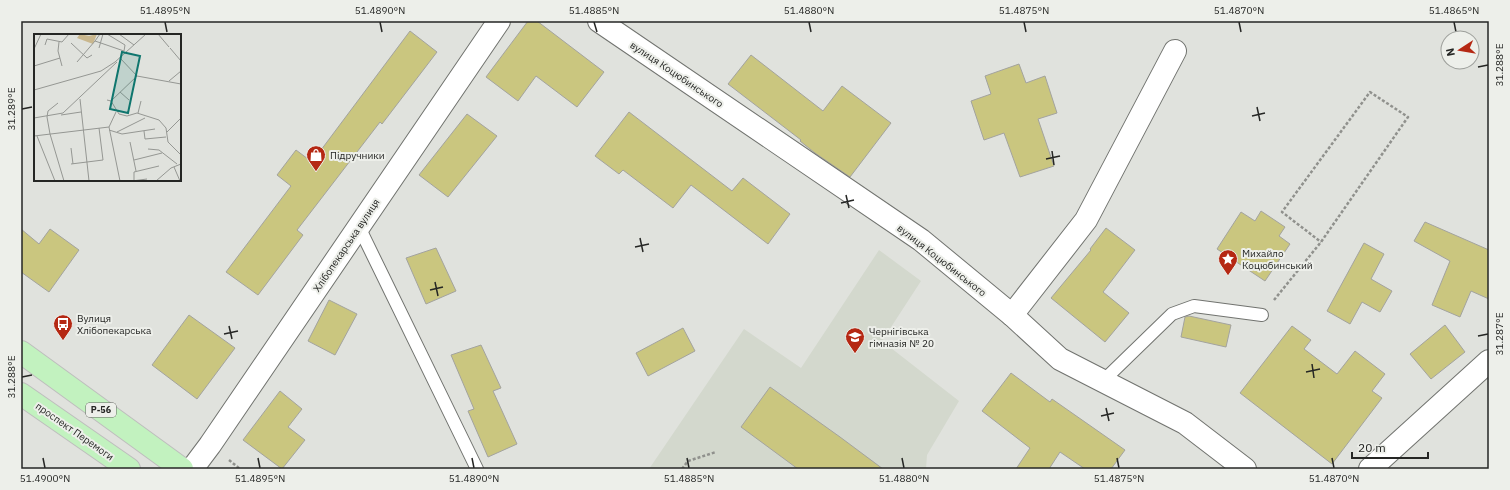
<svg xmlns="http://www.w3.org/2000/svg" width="1510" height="490" viewBox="0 0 1510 490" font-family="'IBM Plex Sans',sans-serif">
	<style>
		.built { fill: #d3d8cd }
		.building { fill: #cac67f; stroke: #a3a39e }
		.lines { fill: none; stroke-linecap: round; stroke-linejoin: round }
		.lane-casing { stroke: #71736f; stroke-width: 14 }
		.street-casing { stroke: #71736f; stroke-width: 24 }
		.primary-casing { stroke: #bebebd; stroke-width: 24 }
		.path { stroke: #90918d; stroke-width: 2.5; stroke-dasharray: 3 2; stroke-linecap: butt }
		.lane { stroke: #fff; stroke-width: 12 }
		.street { stroke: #fff; stroke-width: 22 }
		.primary { stroke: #c2f2bf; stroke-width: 22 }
		.ticks { fill: none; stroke: #252624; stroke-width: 1.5 }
		.labels { text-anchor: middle; stroke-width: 4; stroke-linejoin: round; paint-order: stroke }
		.shield { fill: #edefea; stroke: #61625f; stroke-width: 1 }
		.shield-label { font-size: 9px; font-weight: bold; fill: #252624 }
		.street-label { font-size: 10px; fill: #252624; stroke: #edefea }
		.poi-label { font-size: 10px; fill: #252624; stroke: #edefea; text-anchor: start }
		.inset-road { fill: none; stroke: #959793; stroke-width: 1 }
		.view { fill: #0f766e; fill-opacity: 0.15; stroke: #0f766e; stroke-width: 2 }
		.inset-edge { fill: none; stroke: #252624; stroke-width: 2 }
		.neatline { fill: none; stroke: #252624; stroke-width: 1.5 }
		.ticks-label { font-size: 10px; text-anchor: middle; fill: #252624 }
	</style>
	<rect width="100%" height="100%" fill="#e0e2dd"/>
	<!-- built -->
	<path class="built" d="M879 250 921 281 882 341 959 401 927 455 926 469H649L744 329 801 368Z"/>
	<!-- building -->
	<g class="building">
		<path d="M528 21H537L604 72 577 107 536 76 518 101 486 77Z"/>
		<path d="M410 31 437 52 382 124 380 122 297 230 303 235 258 295 226 272 291 186 277 175 296 150 312 162Z"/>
		<path d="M751 55 823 111 842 86 891 123 850 177 815 153 800 141 801 140 728 84Z"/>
		<path d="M1019 64 1026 83 1045 76 1057 113 1038 119 1054 166 1020 177 1004 133 984 140 971 101 991 94 985 76Z"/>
		<path d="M629 112 732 191 743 178 790 214 768 244 691 185 673 208 623 170 619 174 595 156Z"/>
		<path d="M467 114 497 136 448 197 419 175Z"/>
		<path d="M1261 211 1285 227 1279 236 1290 244 1265 281 1217 249 1241 212 1255 221Z"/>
		<path d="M1425 222 1489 250V299L1471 291 1460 317 1432 305 1450 261 1414 241Z"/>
		<path d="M1106 228 1135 250 1103 292 1129 313 1105 342 1051 298 1091 250 1090 249Z"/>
		<path d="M21 229 39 244 50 229 79 250 49 292 21 272Z"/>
		<path d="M1364 243 1384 254 1371 279 1392 291 1380 312 1362 302 1350 324 1327 311Z"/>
		<path d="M436 248 456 291 426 304 406 258Z"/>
		<path d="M329 300 357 314 335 355 308 341Z"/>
		<path d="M189 315 235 348 197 399 152 365Z"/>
		<path d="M1189 316 1231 325 1226 347 1181 337 1185 317Z"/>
		<path d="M1445 325 1465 352 1431 379 1410 354Z"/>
		<path d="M1292 326 1311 340 1304 349 1337 374 1355 351 1385 374 1372 391 1382 398 1332 464 1240 393Z"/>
		<path d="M683 328 695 351 648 376 636 353Z"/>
		<path d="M481 345 501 388 493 391 517 444 488 457 468 411 474 409 451 355Z"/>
		<path d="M1011 373 1050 402 1052 399 1125 450 1111 469H1085L1060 452 1049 469H1016L1030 448 982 411Z"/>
		<path d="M770 387 840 437 883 469H798L741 427Z"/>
		<path d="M280 391 302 409 288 427 305 440 282 469 243 440Z"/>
	</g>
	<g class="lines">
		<!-- lane casing -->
		<g class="lane-casing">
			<g id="lane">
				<path d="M359 227 477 469"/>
				<path d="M1103 381 1172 314 1194 306 1262 315"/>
			</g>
		</g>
		<!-- street casing -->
		<g class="street-casing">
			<g id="street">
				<path d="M599 21 921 240 1012 315 1060 359 1185 423 1245 469"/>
				<path d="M1012 315 1086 220 1175 51"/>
				<path d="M192 469 210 445 499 21"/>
				<path d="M1370 469 1489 361"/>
			</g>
		</g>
		<!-- primary casing -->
		<g class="primary-casing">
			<g id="primary">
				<path d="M21 352 182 469"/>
				<path d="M21 394 129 469"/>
			</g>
		</g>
		<!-- path -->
		<g class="path">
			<path d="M1274 300 1321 242 1408 117 1370 92 1282 212 1321 242"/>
			<path d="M229 460 240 469"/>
			<path d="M682 469 688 461 716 452"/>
		</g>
		<!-- lane -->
		<use href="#lane" class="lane"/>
		<!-- street -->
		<use href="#street" class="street"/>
		<!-- primary -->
		<use href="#primary" class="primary"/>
	</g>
	<!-- ticks -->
	<path class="ticks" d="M165 22 167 32M380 22 382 32M594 22 597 32M809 22 811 32M1024 22 1026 32M1239 22 1241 32M1454 22 1456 32M1478 67 1488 65M1257 107 1260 121M22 109 32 107M1252 116 1265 113M1052 151 1054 165M1046 159 1060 156M846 195 849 208M841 203 854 200M640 238 643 252M635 247 649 244M435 282 438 296M430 290 443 287M229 326 232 339M224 334 238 331M1478 336 1488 334M1312 364 1314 378M1306 372 1320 369M22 377 32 375M1106 408 1109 421M1101 416 1114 413M43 458 45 468M258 458 260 468M472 458 474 468M687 458 689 468M902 458 904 468M1117 458 1119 468M1332 458 1334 468"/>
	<!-- icons -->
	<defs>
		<g id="shop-pin" transform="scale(1)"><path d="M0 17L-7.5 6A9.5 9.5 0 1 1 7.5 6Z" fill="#b52813" stroke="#edefea"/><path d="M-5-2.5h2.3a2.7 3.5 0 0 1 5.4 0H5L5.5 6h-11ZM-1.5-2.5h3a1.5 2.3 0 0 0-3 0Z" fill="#fff"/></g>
		<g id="sight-pin" transform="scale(1)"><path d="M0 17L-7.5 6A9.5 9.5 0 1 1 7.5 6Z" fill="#b52813" stroke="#edefea"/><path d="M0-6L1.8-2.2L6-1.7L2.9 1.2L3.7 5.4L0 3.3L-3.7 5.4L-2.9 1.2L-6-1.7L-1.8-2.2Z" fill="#fff"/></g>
		<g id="bus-pin" transform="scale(1)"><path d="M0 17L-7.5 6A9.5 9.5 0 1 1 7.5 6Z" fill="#b52813" stroke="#edefea"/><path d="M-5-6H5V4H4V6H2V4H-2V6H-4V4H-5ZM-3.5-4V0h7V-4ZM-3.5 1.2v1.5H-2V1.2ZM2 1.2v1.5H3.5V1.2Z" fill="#fff"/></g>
		<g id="school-pin" transform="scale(1)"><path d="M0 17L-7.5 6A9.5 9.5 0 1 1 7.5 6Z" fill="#b52813" stroke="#edefea"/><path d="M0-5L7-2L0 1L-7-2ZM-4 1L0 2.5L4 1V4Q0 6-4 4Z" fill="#fff"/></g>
	</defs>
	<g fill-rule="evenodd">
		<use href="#shop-pin" x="316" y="155"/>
		<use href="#sight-pin" x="1228" y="259"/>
		<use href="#bus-pin" x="63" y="324"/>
		<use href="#school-pin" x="855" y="337"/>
	</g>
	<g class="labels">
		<!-- shield labels -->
		<rect class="shield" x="86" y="403" width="30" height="14" rx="3"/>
		<g class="shield-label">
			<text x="101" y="413">Р-56</text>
		</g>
		<!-- street labels -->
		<g class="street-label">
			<text transform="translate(677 74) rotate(34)" y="4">вулиця Коцюбинського</text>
			<text transform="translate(346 245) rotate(-56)" y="4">Хлібопекарська вулиця</text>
			<text transform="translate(942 260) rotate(38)" y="4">вулиця Коцюбинського</text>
			<text transform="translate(75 431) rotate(35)" y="4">проспект Перемоги</text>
		</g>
		<!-- poi labels -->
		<g class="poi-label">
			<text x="330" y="159">Підручники</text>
			<text x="1242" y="257">Михайло<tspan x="1242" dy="12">Коцюбинський</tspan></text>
			<text x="77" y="322">Вулиця<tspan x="77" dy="12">Хлібопекарська</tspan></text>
			<text x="869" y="335">Чернігівська<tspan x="869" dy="12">гімназія № 20</tspan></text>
		</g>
	</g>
	<!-- overview -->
	<g transform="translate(34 34)">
		<rect width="147" height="147" fill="#e0e2dd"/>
		<path d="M46 0 55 2 63 0 59 10 43 4Z" fill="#c9b78d"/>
		<path class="inset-road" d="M66 0 61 7 90 17 91 11 73 0M85 0 100 11M124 0 135 13M25 8 24 17 28 32M37 9 53 24 58 21M11 11 13 5 28 8 35 0M65 14 69 0M136 14 147 27M0 15 7 0M86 24 103 42 147 50M43 28 61 7M0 32 26 24M135 47 147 37M0 56 67 37 81 28 112 0M86 58 95 66M46 65 55 147M73 66 77 67 103 42M77 67 85 80 93 82 103 79 125 86 132 94 134 108 147 121M82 78 75 93 86 147M104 79 107 67M27 81 47 78M13 83 16 100 30 147M13 83 14 77 24 69M0 84 29 79 83 28M75 96 88 100 121 95M110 97 111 105 132 103M83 98 111 84M133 98 147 84M0 102 75 93M3 102 21 147M96 108 102 137M37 114 39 130M114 115 125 116 143 130M100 126 128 119M37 130 69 126 65 94M140 133 146 147M100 146V138L125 132M98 147 113 145M122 147 137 134 147 130"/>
		<path class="view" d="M88 18 106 22 94 79 76 75Z"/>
		<rect width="147" height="147" class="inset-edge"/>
	</g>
	<!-- border -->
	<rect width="1510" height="490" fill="none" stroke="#edefea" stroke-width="44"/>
	<!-- north arrow -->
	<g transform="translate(1460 50) rotate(258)"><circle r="19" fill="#edefea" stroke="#9d9f9b"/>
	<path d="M0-3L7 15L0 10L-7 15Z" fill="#b52813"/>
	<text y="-6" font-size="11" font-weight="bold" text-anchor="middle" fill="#252624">N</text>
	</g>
	<!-- scale -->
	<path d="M1352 452v6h76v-6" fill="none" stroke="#252624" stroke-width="2"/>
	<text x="1358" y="452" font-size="12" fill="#252624" stroke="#edefea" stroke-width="3" paint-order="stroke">20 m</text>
	<rect x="22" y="22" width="1466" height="446" class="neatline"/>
	<g class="ticks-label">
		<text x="165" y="14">51.4895°N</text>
		<text x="380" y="14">51.4890°N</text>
		<text x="594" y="14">51.4885°N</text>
		<text x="809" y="14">51.4880°N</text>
		<text x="1024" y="14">51.4875°N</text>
		<text x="1239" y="14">51.4870°N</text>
		<text x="1454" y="14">51.4865°N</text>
		<text transform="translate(1499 65) rotate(-90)" y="4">31.288°E</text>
		<text transform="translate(11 109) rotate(-90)" y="4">31.289°E</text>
		<text transform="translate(1499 334) rotate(-90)" y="4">31.287°E</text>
		<text transform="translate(11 377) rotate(-90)" y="4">31.288°E</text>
		<text x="45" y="482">51.4900°N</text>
		<text x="260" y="482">51.4895°N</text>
		<text x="474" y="482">51.4890°N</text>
		<text x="689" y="482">51.4885°N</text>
		<text x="904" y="482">51.4880°N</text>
		<text x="1119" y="482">51.4875°N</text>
		<text x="1334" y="482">51.4870°N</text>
	</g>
</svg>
